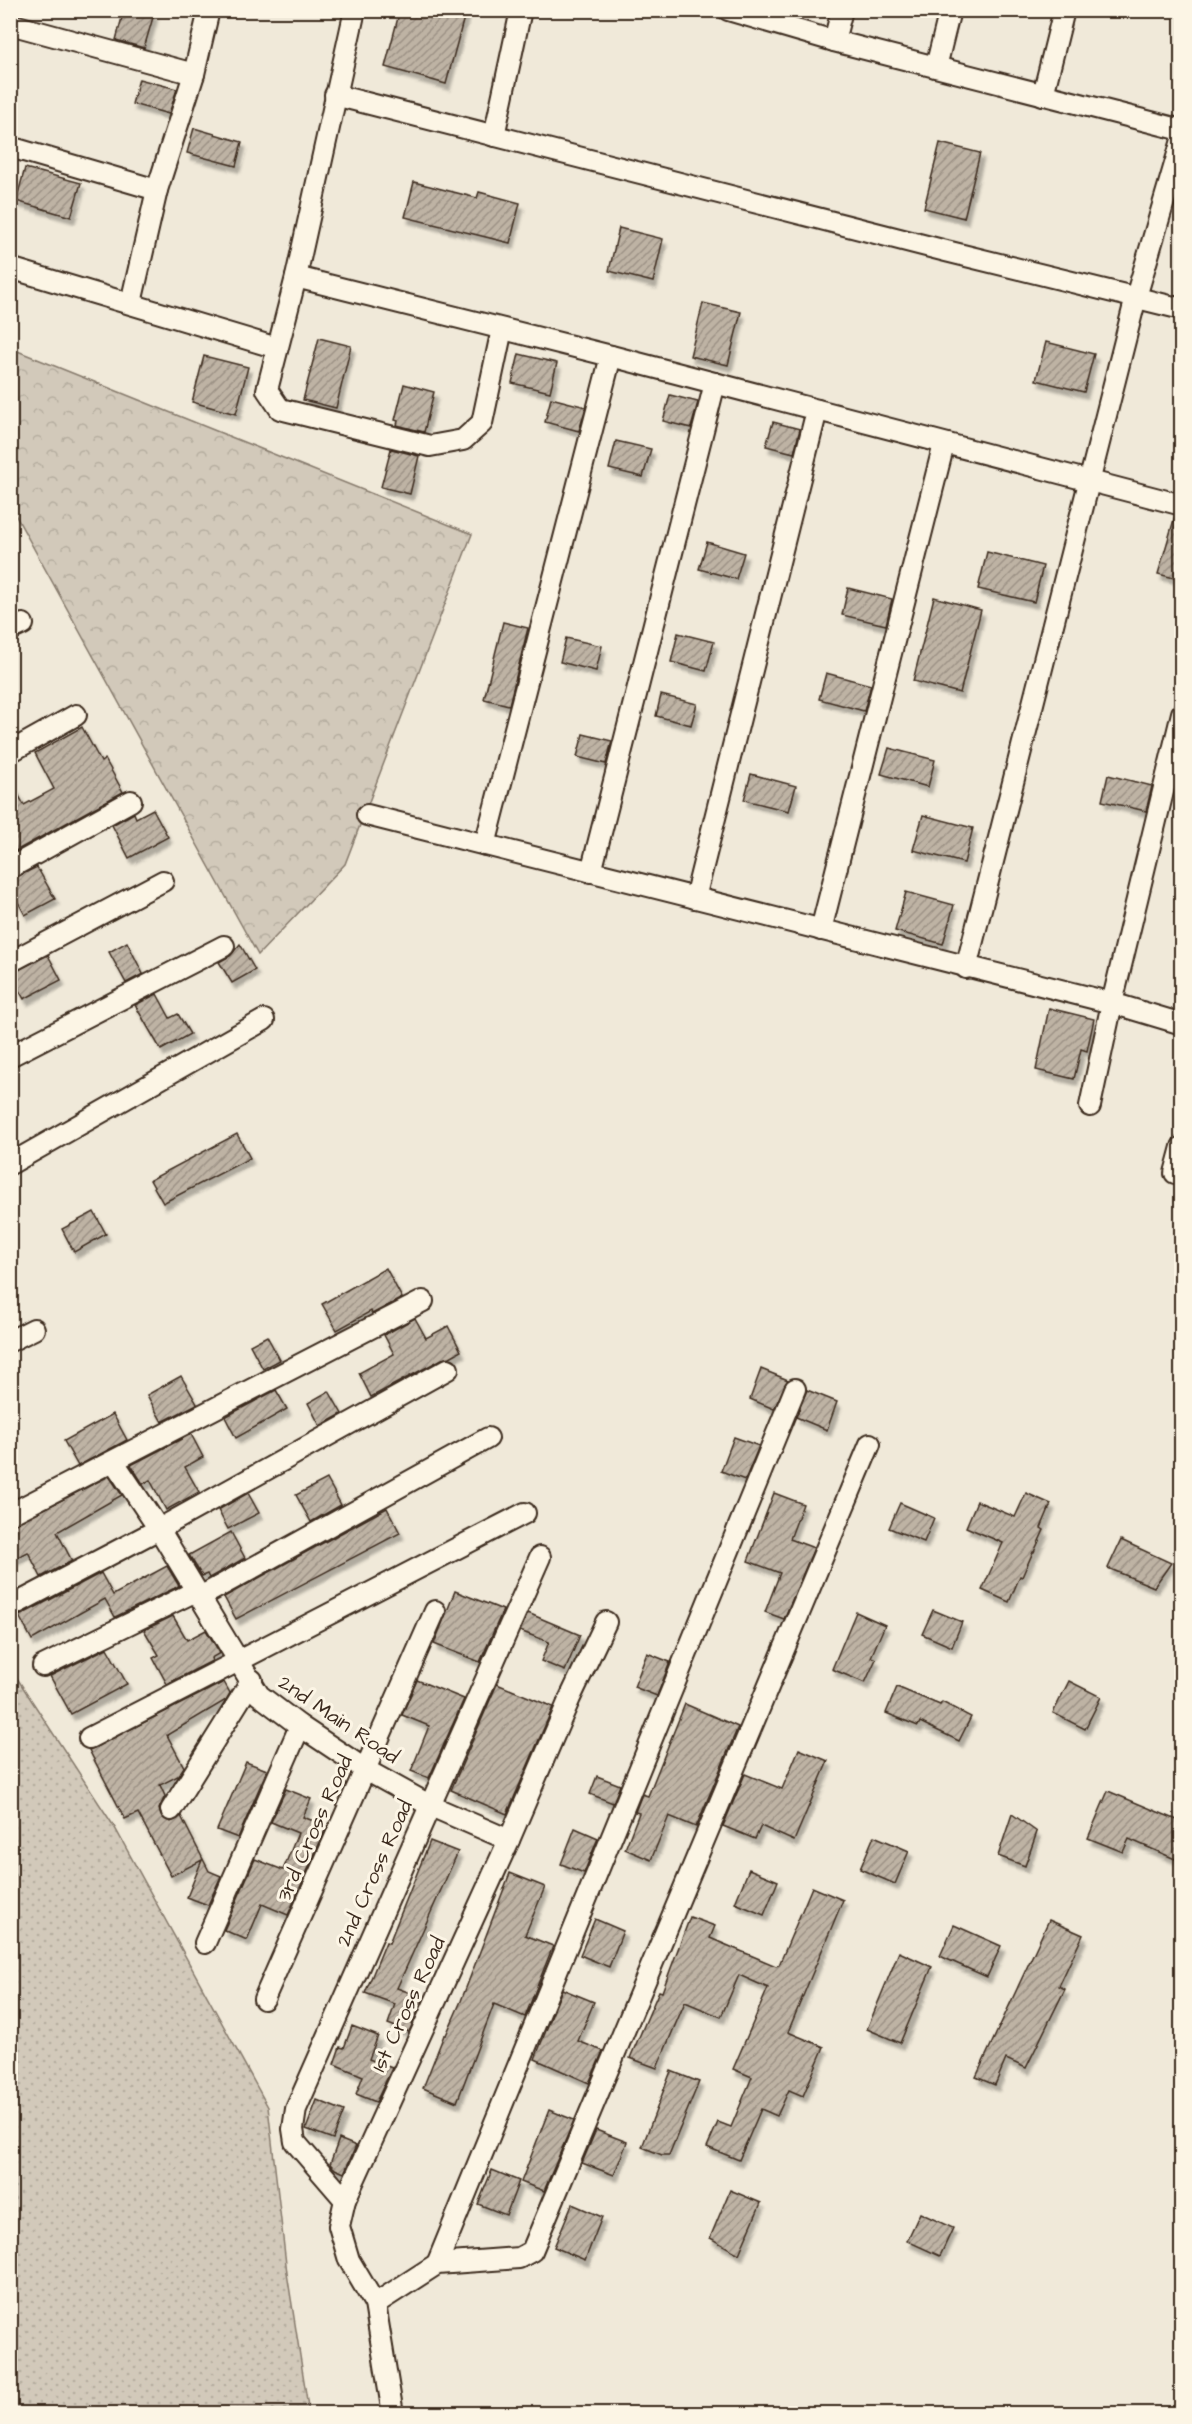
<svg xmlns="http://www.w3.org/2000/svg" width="1192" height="2424" viewBox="0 0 1192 2424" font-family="'Architects Daughter',sans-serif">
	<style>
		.grass { fill: url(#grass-dots); stroke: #867a6c; stroke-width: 1.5 }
		.park { fill: url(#park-crowns); stroke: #867a6c; stroke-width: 1.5 }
		.building { fill: url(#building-hatch); stroke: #3b2a1e; stroke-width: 1.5; filter: url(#shadow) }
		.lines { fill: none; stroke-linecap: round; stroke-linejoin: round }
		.minor-casing { stroke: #3b2a1e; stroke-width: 24 }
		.minor { stroke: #fcf5e5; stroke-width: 20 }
		.labels { text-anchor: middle; stroke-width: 6; stroke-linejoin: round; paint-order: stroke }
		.street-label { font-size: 21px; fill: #3b2a1e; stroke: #fcf5e5 }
	</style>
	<defs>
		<pattern id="grass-dots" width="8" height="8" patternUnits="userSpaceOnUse" patternTransform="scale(1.5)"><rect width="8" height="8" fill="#d2c9ba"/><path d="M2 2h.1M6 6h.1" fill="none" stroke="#b5ad9f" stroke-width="1.8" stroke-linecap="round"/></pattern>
		<pattern id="park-crowns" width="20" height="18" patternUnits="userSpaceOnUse" patternTransform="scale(1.5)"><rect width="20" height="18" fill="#d2c9ba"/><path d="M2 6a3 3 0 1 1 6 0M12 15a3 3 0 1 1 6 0" fill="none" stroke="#b5ad9f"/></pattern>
		<pattern id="building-hatch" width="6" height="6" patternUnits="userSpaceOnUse" patternTransform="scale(1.5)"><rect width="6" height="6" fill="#beb3a4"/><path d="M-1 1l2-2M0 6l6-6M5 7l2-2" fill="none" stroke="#9c9285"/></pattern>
		<filter id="shadow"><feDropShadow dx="3.5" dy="6" stdDeviation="1.5" flood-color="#0004"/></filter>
	</defs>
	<rect width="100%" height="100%" fill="#f0e9d9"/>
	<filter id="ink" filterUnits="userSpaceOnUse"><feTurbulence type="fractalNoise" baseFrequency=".0167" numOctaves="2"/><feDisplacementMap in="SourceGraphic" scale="12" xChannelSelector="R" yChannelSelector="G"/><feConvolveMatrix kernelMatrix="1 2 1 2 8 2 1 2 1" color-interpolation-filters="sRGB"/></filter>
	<g filter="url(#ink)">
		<!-- grass -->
		<path class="grass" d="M11 1669 115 1828 268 2107 287 2273 309 2413H11Z"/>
		<!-- park -->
		<path class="park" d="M10 348 472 534 345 864 258 955 11 507Z"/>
		<!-- building -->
		<g class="building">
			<path d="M124 10H143L154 14 144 48 116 40Z"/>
			<path d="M400 10H466L446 84 385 67Z"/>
			<path d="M139 79 177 89 169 114 132 104Z"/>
			<path d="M194 128 242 142 236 166 187 153Z"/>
			<path d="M940 143 980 153 964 218 924 208Z"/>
			<path d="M25 168 81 183 71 217 16 201Z"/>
			<path d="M414 182 477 198 479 192 520 203 510 243 405 217Z"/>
			<path d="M619 228 663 239 653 282 609 271Z"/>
			<path d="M703 303 741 312 728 365 690 356Z"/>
			<path d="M319 338 351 346 336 408 303 400Z"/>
			<path d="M1046 342 1094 354 1084 392 1036 380Z"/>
			<path d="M519 354 557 363 550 392 512 383Z"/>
			<path d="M204 356 248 367 236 414 192 402Z"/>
			<path d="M404 384 434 392 424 432 397 425 398 421 395 420Z"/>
			<path d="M670 395 698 402 691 428 663 421Z"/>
			<path d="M551 398 586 407 579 431 545 422Z"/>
			<path d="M773 422 800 429 794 453 766 446Z"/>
			<path d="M616 441 651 449 643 477 609 469Z"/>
			<path d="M391 449 419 456 410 494 381 487Z"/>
			<path d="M1175 516 1182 517V580L1158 574Z"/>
			<path d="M707 542 744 553 736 579 699 569Z"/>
			<path d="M987 552 1043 566 1034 602 978 589Z"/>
			<path d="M848 588 892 599 886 625 842 615Z"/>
			<path d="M934 597 981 610 960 693 913 681Z"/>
			<path d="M503 622 528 628 509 705 484 699Z"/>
			<path d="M678 633 714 642 706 671 671 662Z"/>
			<path d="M566 638 602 646 596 671 560 662Z"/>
			<path d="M826 673 871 685 864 711 819 699Z"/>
			<path d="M661 695 697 704 691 725 656 716Z"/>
			<path d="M82 727 101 762 105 759 123 792 10 854V779L24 805 54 789 35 753Z"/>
			<path d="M583 734 612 741 606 764 577 757Z"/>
			<path d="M889 748 935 760 928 787 881 774Z"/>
			<path d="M751 774 796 786 789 811 744 800Z"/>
			<path d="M1108 775 1152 786 1146 811 1102 801Z"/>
			<path d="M153 809 168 837 129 858 112 825 134 813 136 818Z"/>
			<path d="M923 815 973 828 964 863 913 850Z"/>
			<path d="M37 867 55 899 25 915 10 887V880Z"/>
			<path d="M906 892 954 905 943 944 895 931Z"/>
			<path d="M127 942 143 974 126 983 109 952Z"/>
			<path d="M240 944 255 970 232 983 219 962 230 956Z"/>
			<path d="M48 955 61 980 24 999 10 974Z"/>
			<path d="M157 994 170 1018 178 1014 190 1034 161 1050 135 1005Z"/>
			<path d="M1049 1008 1094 1019 1087 1051 1081 1049 1074 1079 1036 1070Z"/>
			<path d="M237 1134 250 1158 163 1203 150 1180Z"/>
			<path d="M94 1212 106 1234 74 1252 62 1229Z"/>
			<path d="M386 1268 402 1298 372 1314 371 1311 337 1330 322 1304Z"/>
			<path d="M415 1318 426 1338 448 1326 461 1351 450 1357 442 1359 371 1397 359 1373 394 1354 384 1335Z"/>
			<path d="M267 1336 280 1360 263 1369 250 1345Z"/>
			<path d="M761 1369 788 1380 774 1409 750 1399Z"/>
			<path d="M181 1376 197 1404 162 1422 147 1395Z"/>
			<path d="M276 1390 287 1409 236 1438 225 1417Z"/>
			<path d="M807 1390 837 1402 827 1430 796 1417Z"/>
			<path d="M329 1391 342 1414 320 1426 308 1403Z"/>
			<path d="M113 1414 127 1440 78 1466 64 1441Z"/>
			<path d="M191 1434 203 1457 185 1467 199 1492 166 1510 150 1480 143 1484 131 1465Z"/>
			<path d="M734 1437 759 1446 745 1480 721 1471Z"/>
			<path d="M109 1476 122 1495 57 1532 72 1561 41 1577 28 1552 10 1561V1526Z"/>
			<path d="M327 1479 341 1505 311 1522 296 1495Z"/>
			<path d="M248 1493 259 1513 228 1529 218 1510Z"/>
			<path d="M774 1493 803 1504 790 1539 814 1548 784 1619 765 1612 780 1573 748 1561Z"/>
			<path d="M1026 1493 1051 1504 1041 1528 1044 1530 1034 1552H1033L1022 1577 1020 1576 1009 1602 982 1590 1003 1543 966 1527 977 1501 1015 1517Z"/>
			<path d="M900 1503 934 1518 924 1542 889 1528Z"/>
			<path d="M387 1508 400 1533 236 1619 224 1597Z"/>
			<path d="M231 1532 245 1558 209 1578 207 1574 202 1576 189 1555Z"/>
			<path d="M1121 1540 1171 1563 1154 1587 1108 1568Z"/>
			<path d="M167 1566 179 1586 115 1617 105 1599 32 1640 19 1616 101 1573 113 1595Z"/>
			<path d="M455 1591 503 1610 480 1662 434 1644Z"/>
			<path d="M933 1610 962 1622 952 1647 922 1634Z"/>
			<path d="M856 1612 885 1625 871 1657 876 1659 865 1683 832 1669Z"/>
			<path d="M528 1613 580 1635 565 1671 541 1661 549 1642 520 1631Z"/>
			<path d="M173 1616 187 1640 206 1630 220 1653 211 1658 212 1661 167 1684 153 1658 159 1655 144 1630Z"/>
			<path d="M107 1648 127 1684 71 1714 50 1676Z"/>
			<path d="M647 1653 670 1662 657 1696 634 1687Z"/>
			<path d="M417 1680 464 1699 429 1778 411 1771 429 1726 402 1715Z"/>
			<path d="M1069 1681 1101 1697 1085 1729 1053 1713Z"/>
			<path d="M224 1682 230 1693 226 1700 167 1735 184 1767 178 1776 160 1785 165 1796 159 1809 161 1816 171 1822 181 1816 209 1871 221 1876 208 1905 187 1897 202 1860 171 1876 138 1813 125 1819 89 1750Z"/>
			<path d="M497 1684 553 1707 507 1814 451 1790Z"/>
			<path d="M897 1687 940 1705 942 1702 971 1717 959 1741 920 1722 918 1726 886 1713Z"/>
			<path d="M685 1704 738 1727 696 1827 669 1816 651 1860 625 1849 639 1813 635 1812 642 1794 648 1796Z"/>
			<path d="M799 1749 828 1761 794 1841 761 1826 755 1839 723 1826 745 1774 782 1789Z"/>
			<path d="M246 1762 267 1770 238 1838 217 1830Z"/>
			<path d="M597 1776 620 1785 613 1803 590 1794Z"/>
			<path d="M286 1789 311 1799 303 1817 327 1826 288 1915 262 1904 247 1940 224 1930 255 1859 283 1870 298 1833 271 1822Z"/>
			<path d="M1108 1791 1182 1822V1862L1129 1839 1123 1852 1088 1838Z"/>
			<path d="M1012 1814 1037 1832 1025 1866 998 1856Z"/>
			<path d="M575 1828 598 1838 584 1873 561 1864Z"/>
			<path d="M874 1836 909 1851 895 1884 860 1869Z"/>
			<path d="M430 1841 458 1852 397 1988 424 1998 409 2032 388 2024 395 2004 365 1993 386 1942 389 1943Z"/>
			<path d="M749 1869 778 1881 764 1915 735 1903Z"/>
			<path d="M510 1873 545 1887 525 1935 553 1946 525 2017 494 2004 457 2102 423 2088 444 2035H446L461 2001Z"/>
			<path d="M812 1887 843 1900 788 2032 824 2047 803 2096 789 2090 777 2116 761 2109 739 2160 707 2147 718 2122 731 2127 752 2077 733 2069 768 1988 739 1975 721 2017 685 2002 657 2068 630 2058 659 1991 662 1992 690 1917 715 1926 710 1938 776 1966 779 1965Z"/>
			<path d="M595 1919 623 1931 609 1967 580 1955Z"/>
			<path d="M1049 1920 1083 1935 1059 1986 1065 1989 1026 2068 1006 2059 995 2085 976 2077Z"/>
			<path d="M954 1925 1001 1946 987 1977 940 1956Z"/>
			<path d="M899 1952 932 1967 900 2043 867 2029Z"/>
			<path d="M562 1989 594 2002 578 2041 603 2051 589 2083 535 2059Z"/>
			<path d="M352 2026 378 2036 369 2059 392 2068 376 2102 356 2094 363 2076 334 2064 340 2047 344 2048Z"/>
			<path d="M671 2071 699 2082 669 2155H662L642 2147Z"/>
			<path d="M317 2100 344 2111 333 2139 306 2129Z"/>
			<path d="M549 2110 574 2120 544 2191 521 2182Z"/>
			<path d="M596 2130 627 2142 614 2175 582 2163Z"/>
			<path d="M339 2139 356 2146 344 2173 335 2169 330 2164Z"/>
			<path d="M492 2170 519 2181 506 2215 478 2204Z"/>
			<path d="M730 2190 761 2203 739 2254 710 2238Z"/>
			<path d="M572 2204 602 2217 585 2260 554 2247Z"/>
			<path d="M920 2213 953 2228 940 2256 907 2241Z"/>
		</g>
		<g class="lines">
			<!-- minor casing -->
			<g class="minor-casing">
				<g id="minor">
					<path d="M355 10 296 277 267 390 280 409 430 446 463 440 482 423 502 329"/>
					<path d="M728 10 834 41 1182 130"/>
					<path d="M10 24 194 74"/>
					<path d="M834 41 842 10"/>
					<path d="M936 67 950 10"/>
					<path d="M335 95 946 251 1182 309"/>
					<path d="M1043 95 1064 10"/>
					<path d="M494 136 521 10"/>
					<path d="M10 147 157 190"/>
					<path d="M10 268 277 348"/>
					<path d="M296 277 611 356 1182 505"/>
					<path d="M131 303 157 190 194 74 209 10"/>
					<path d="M10 630 23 624"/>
					<path d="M10 752 76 715"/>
					<path d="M367 815 1112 1003 1182 1024"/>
					<path d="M485 845 611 356"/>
					<path d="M10 868 131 801"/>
					<path d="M591 872 715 383"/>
					<path d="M695 898 817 410"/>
					<path d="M821 930 944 444"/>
					<path d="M10 962 163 881"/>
					<path d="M966 968 1136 297 1182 140"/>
					<path d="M10 1056 224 946"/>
					<path d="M1090 1106 1112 1003 1182 713"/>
					<path d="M10 1164 264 1020"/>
					<path d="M1175 1173 1182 1147"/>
					<path d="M10 1341 34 1329"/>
					<path d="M114 1462 159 1529 259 1695 300 1726 366 1770 431 1806 509 1840"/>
					<path d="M10 1514 423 1301"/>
					<path d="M200 1597 488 1438"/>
					<path d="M10 1607 159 1529 448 1369"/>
					<path d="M43 1666 196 1591"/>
					<path d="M89 1738 525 1513"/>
					<path d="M171 1810 252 1680"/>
					<path d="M205 1943 300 1726"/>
					<path d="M264 1999 435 1611"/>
					<path d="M345 2200 295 2142 293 2129 296 2109 540 1557"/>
					<path d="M437 2264 795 1389"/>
					<path d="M375 2304 437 2264 519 2258 532 2251 870 1444"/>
					<path d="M393 2414 375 2304 349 2260 339 2226 345 2200 509 1840 570 1698 606 1622"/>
				</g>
			</g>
			<!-- minor -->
			<use href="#minor" class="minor"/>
		</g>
	</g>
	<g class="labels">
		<!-- street labels -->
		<g class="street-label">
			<text transform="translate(339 1719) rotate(34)" y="7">2nd Main Road</text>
			<text transform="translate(314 1828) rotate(-66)" y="7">3rd Cross Road</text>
			<text transform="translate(374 1873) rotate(-66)" y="7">2nd Cross Road</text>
			<text transform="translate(408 2004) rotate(-65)" y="7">1st Cross Road</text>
		</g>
	</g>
	<!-- margin -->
	<rect width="1192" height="2424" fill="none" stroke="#fcf5e5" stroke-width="36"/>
	<rect x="18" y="18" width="1156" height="2388" fill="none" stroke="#3b2a1e" stroke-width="2" filter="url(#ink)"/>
</svg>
